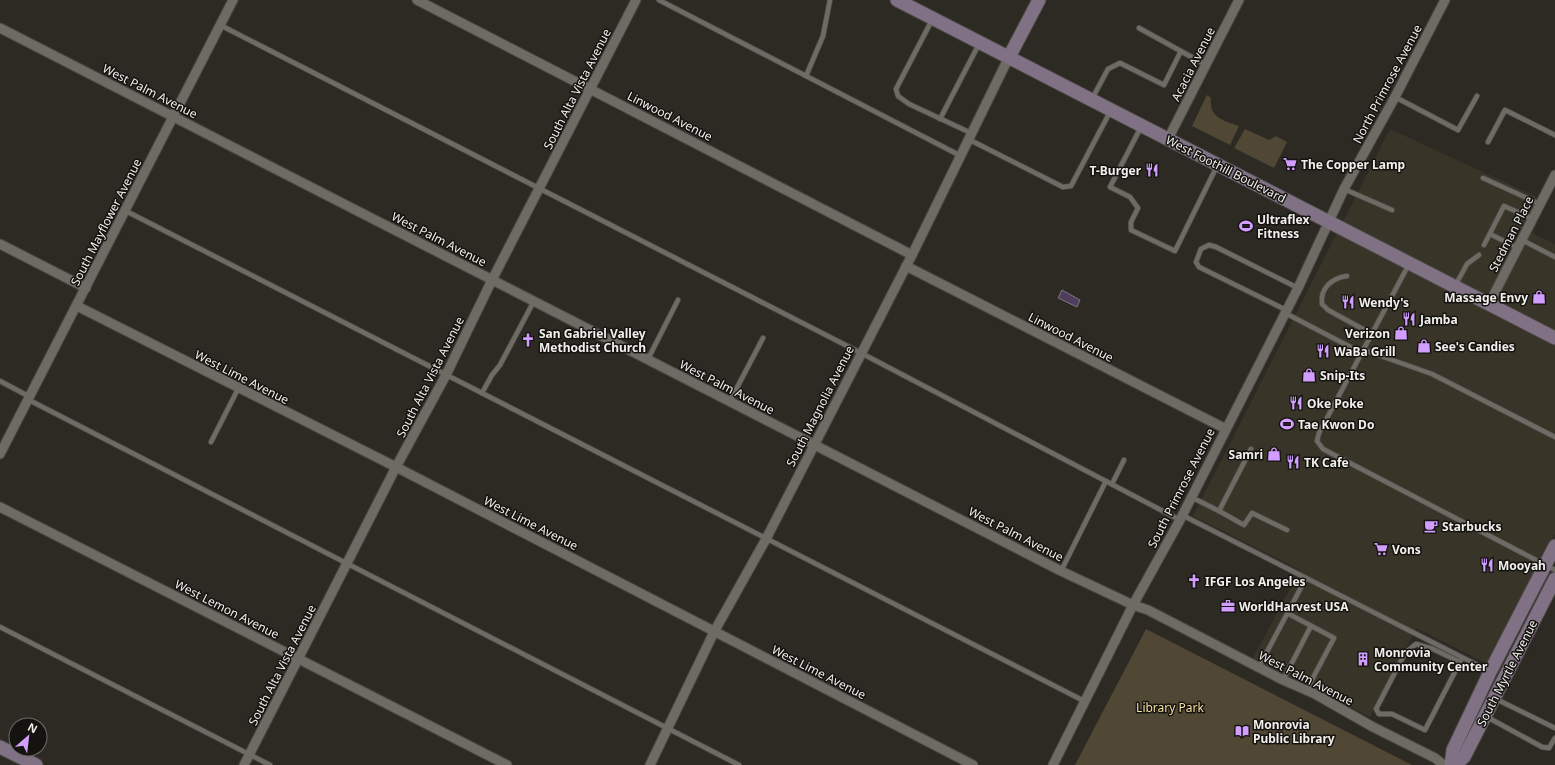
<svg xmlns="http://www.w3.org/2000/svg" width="1555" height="765" viewBox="0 0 1555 765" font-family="'Noto Sans',sans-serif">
<rect width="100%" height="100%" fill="#2d2a24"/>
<path fill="#383428" d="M 1390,129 L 1537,197 L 1522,228 L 1555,244 L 1555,534 L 1486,663 L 1416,628 L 1370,717 L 1253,658 L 1300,570 L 1193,516 Z"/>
<g fill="#504834">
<path d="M 1207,95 L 1211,98 C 1209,118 1223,120 1239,126 L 1230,145 L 1192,126 Z"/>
<path d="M 1245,129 L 1269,140 L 1276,136 L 1287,142 L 1274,168 L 1234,148 Z"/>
<path d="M 1146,629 L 1412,765 L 1075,765 Z"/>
</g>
<path fill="#4e3e5c" stroke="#7f7387" d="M 1062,290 L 1080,300 L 1077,307 L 1058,298 Z"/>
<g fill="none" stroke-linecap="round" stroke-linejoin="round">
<g stroke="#4a4843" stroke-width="6">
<g id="lane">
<path d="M 659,0 L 959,155"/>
<path d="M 932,20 L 896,89 L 898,96 L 909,104 L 971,133"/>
<path d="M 220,25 L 861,353 L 1180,520"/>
<path d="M 1139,28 L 1206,65"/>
<path d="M 806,76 L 823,36 L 830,0"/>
<path d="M 1395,97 L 1458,130 L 1477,96"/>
<path d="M 1092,99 L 1108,69 L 1120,63 L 1164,85 L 1181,51"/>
<path d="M 940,119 L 979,44"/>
<path d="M 1141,127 L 1110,187 L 1130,197 L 1138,208 L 1131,222 L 1131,230 L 1175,251 L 1217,166"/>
<path d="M 968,139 L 1063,187 L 1071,186 L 1111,110"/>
<path d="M 1488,142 L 1505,110 L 1555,135"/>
<path d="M 1483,178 L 1540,204"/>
<path d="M 1344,189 L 1392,210"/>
<path d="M 126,211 L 1086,702"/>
<path d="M 1490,234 L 1518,248"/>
<path d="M 1522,240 L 1555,257"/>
<path d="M 1484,245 L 1504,206 L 1533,219"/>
<path d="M 1409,264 L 1319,433 L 1317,441 L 1323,449 L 1555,570"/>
<path d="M 1347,276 C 1332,278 1320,288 1322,304 L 1328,310 L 1372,334"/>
<path d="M 1455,286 L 1467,264 L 1479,255"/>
<path d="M 1286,310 L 1199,267 L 1196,262 L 1201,249 L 1209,245 L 1216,247 L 1298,288"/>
<path d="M 1285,313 L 1362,353"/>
<path d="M 1364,350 L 1432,374 L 1555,437"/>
<path d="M 648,359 L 678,300"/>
<path d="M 0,381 L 30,397"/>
<path d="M 482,393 L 492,375 L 500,365 L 534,301"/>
<path d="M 29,400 L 739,765"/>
<path d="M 730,401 L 763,338"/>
<path d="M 211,442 L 238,389"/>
<path d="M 1112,484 L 1124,460"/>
<path d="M 1191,497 L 1219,511 L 1251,449"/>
<path d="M 1219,511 L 1244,525 L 1252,513 L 1287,530"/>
<path d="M 1182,515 L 1489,671"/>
<path d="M 1061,571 L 1106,481"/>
<path d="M 1287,613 L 1334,638 L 1306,691"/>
<path d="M 0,627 L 270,765"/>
<path d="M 1460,662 L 1433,649 L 1416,644 L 1405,653 L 1376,709 L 1379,714 L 1392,714 L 1425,730 L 1460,662 L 1462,658"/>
<path d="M 1259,667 L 1306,578"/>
<path d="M 1283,680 L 1311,626"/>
<path d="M 1496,699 L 1555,728"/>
<path d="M 1487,717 L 1542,747 L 1549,748 L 1555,738"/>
</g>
</g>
<g stroke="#4a4843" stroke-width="11">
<g id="street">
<path d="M 417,0 L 912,255"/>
<path d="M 0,28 L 1061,571 L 1133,605 L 1148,610 L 1283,680 L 1315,694 L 1373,727 L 1435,758 L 1444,765"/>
<path d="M 1168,139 L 1239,0"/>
<path d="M 0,244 L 86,288"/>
<path d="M 906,266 L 1226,429"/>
<path d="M 1489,304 L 1555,175"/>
<path d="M 77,306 L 396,467 L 973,765"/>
<path d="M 0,454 L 233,0"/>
<path d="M 0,507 L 507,765"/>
<path d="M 244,765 L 396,467 L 446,375 L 492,280 L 636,0"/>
<path d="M 650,765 L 714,632 L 766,539 L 912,255 L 1009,57"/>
<path d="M 1053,765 L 1133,605 L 1180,520 L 1298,288 L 1344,189 L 1395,97 L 1445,0"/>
</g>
</g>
<g stroke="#4a4843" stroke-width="15">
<g id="secondary">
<path d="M 897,0 L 1555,338"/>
<path d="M 1009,57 L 1039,0"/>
<path d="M 0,747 L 36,765"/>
<path d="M 1451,765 L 1453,750 L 1490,672 L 1555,546"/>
<path d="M 1455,765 L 1464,757 L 1555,579"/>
</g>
</g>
<use href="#lane" stroke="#6e6b65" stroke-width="4.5"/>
<use href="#street" stroke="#6e6b65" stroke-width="9"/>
<use href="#secondary" stroke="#807185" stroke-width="13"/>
</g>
<defs>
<g id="supermarket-bare" transform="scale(1.08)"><path d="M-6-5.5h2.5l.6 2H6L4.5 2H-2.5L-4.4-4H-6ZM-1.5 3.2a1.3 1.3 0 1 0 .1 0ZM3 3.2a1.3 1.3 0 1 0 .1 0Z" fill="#d19dfe" stroke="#141310" stroke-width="2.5" paint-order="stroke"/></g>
<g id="restaurant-bare" transform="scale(1.08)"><path d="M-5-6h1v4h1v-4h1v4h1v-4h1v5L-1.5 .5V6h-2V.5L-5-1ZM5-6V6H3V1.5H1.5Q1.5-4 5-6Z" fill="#d19dfe" stroke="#141310" stroke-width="2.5" paint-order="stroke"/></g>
<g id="stadium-bare" transform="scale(1.08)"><path d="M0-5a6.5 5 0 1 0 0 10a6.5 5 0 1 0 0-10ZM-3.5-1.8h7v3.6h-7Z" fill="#d19dfe" stroke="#141310" stroke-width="2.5" paint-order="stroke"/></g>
<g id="shop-bare" transform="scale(1.08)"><path d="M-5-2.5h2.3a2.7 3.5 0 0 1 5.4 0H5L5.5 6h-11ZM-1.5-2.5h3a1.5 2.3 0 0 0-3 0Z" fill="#d19dfe" stroke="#141310" stroke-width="2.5" paint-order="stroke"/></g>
<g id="church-bare" transform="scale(1.08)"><path d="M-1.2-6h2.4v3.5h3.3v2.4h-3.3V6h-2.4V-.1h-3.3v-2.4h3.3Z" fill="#d19dfe" stroke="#141310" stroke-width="2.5" paint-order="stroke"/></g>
<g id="cafe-bare" transform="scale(1.08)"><path d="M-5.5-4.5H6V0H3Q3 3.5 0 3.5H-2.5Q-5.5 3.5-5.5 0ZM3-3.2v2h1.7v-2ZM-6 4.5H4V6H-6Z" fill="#d19dfe" stroke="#141310" stroke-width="2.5" paint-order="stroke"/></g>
<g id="office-bare" transform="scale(1.08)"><path d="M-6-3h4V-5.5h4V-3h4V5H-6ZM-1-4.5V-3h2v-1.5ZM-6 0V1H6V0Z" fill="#d19dfe" stroke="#141310" stroke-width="2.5" paint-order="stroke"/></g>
<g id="building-bare" transform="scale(1.08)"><path d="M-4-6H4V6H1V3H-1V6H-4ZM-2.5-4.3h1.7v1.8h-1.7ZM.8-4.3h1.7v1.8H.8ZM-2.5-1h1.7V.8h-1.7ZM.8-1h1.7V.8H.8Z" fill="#d19dfe" stroke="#141310" stroke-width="2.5" paint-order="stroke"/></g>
<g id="library-bare" transform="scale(1.08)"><path d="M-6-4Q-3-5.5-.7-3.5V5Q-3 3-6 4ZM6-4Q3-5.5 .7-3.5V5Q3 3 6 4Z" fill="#d19dfe" stroke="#141310" stroke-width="2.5" paint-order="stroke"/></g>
</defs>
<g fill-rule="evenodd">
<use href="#supermarket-bare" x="1290" y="164"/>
<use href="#restaurant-bare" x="1152" y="170"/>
<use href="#stadium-bare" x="1246" y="226"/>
<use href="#shop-bare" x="1539" y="297"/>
<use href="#restaurant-bare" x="1348" y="302"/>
<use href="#restaurant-bare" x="1409" y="319"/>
<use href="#shop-bare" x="1401" y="333"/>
<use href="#church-bare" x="528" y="340"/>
<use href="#shop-bare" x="1424" y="346"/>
<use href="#restaurant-bare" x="1323" y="351"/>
<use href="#shop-bare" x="1309" y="375"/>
<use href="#restaurant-bare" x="1296" y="403"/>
<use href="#stadium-bare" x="1287" y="424"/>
<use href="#shop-bare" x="1274" y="454"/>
<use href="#restaurant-bare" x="1293" y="462"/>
<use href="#cafe-bare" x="1431" y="526"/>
<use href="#supermarket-bare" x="1381" y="549"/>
<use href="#restaurant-bare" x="1487" y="565"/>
<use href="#church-bare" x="1194" y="581"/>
<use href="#office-bare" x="1228" y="606"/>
<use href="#building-bare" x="1363" y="659"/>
<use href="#library-bare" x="1242" y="731"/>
</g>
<g text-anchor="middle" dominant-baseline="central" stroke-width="3" stroke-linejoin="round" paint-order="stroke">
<g font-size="12" fill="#f1efeb" stroke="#141310">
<text transform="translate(1193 64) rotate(-63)">Acacia Avenue</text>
<text transform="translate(1387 84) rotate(-62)">North Primrose Avenue</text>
<text transform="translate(577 89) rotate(-63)">South Alta Vista Avenue</text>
<text transform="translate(150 91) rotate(27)">West Palm Avenue</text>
<text transform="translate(670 116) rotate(27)">Linwood Avenue</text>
<text transform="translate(1226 169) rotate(27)">West Foothill Boulevard</text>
<text transform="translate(106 222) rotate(-63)">South Mayflower Avenue</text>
<text transform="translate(1511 234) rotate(-63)">Stedman Place</text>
<text transform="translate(439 239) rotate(27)">West Palm Avenue</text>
<text transform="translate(1071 337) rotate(27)">Linwood Avenue</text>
<text transform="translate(242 377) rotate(27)">West Lime Avenue</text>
<text transform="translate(430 377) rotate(-63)">South Alta Vista Avenue</text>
<text transform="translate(727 387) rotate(27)">West Palm Avenue</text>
<text transform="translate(820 406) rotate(-63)">South Magnolia Avenue</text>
<text transform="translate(1181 488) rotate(-63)">South Primrose Avenue</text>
<text transform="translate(531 523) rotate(27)">West Lime Avenue</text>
<text transform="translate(1016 534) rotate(27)">West Palm Avenue</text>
<text transform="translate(227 609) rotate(27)">West Lemon Avenue</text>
<text transform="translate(282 665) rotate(-63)">South Alta Vista Avenue</text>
<text transform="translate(819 672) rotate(27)">West Lime Avenue</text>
<text transform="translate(1507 673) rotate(-63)">South Myrtle Avenue</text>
<text transform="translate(1306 678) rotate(27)">West Palm Avenue</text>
</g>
<g font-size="12" font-weight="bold" fill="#f1efeb" stroke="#141310" text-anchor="start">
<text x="1301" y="164">The Copper Lamp</text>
<text x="1141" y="170" text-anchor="end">T-Burger</text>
<text x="1257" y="219">Ultraflex<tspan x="1257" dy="14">Fitness</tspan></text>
<text x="1528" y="297" text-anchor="end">Massage Envy</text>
<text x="1359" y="302">Wendy's</text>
<text x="1420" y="319">Jamba</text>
<text x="539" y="333">San Gabriel Valley<tspan x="539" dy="14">Methodist Church</tspan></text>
<text x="1390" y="333" text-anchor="end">Verizon</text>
<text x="1435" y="346">See's Candies</text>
<text x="1334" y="351">WaBa Grill</text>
<text x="1320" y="375">Snip-Its</text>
<text x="1307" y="403">Oke Poke</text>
<text x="1298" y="424">Tae Kwon Do</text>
<text x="1263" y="454" text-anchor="end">Samri</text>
<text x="1304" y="462">TK Cafe</text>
<text x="1442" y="526">Starbucks</text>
<text x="1392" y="549">Vons</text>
<text x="1498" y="565">Mooyah</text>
<text x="1205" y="581">IFGF Los Angeles</text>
<text x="1239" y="606">WorldHarvest USA</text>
<text x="1374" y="652">Monrovia<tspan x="1374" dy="14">Community Center</tspan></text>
<text x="1253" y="724">Monrovia<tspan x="1253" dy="14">Public Library</tspan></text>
</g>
<g font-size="12" fill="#f7dfa1" stroke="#141310">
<text x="1170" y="707">Library Park</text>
</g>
</g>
<g transform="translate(28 737) rotate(28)"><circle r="19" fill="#141310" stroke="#6c6b68"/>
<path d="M0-3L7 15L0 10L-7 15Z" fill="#d19dfe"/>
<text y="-6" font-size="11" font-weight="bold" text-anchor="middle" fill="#f1efeb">N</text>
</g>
</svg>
